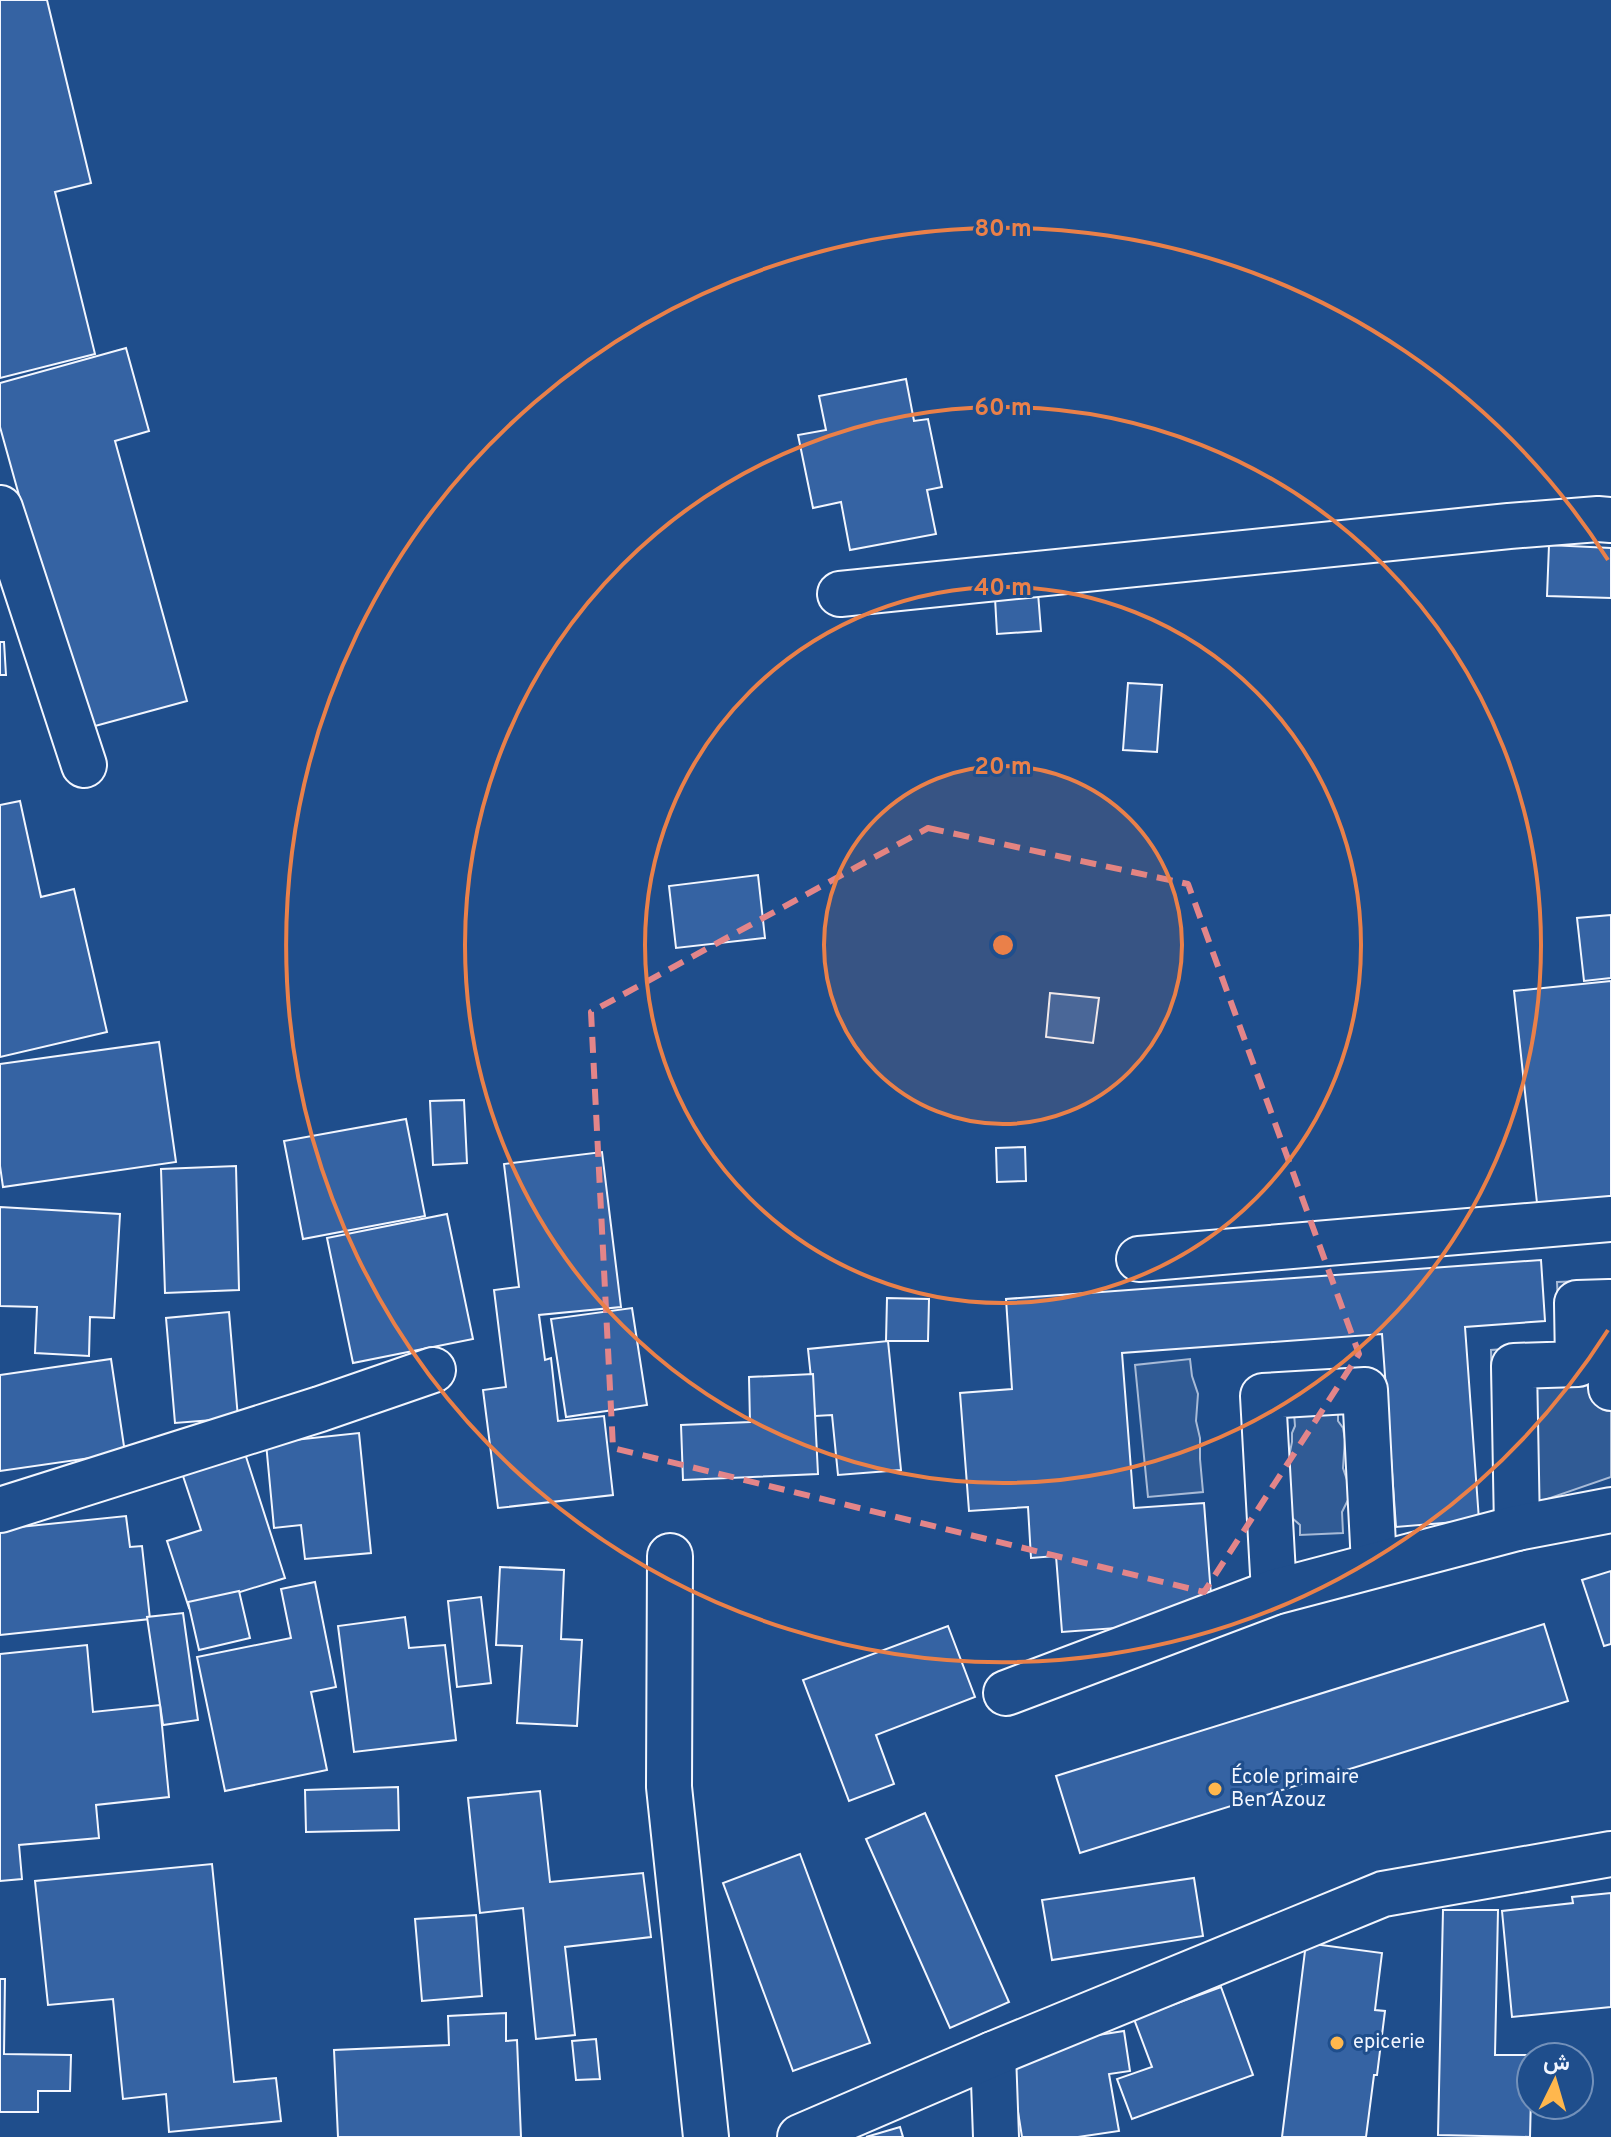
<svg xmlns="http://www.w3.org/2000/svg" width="1611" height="2137" viewBox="0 0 1611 2137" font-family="Overpass,Vazirmatn,sans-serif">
<rect width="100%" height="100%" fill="#1f4e8c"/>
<g fill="#305b95" stroke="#a8bbd7" stroke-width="2">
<path d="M 1611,1280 L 1611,1477 L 1495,1517 L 1491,1350 L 1560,1345 L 1557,1282 Z"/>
<path d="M 1190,1359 L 1192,1376 L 1198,1394 L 1196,1421 L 1200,1438 L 1200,1459 L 1203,1492 L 1148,1497 L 1135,1365 Z"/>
<path d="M 1338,1411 L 1338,1421 L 1343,1428 L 1345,1439 L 1343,1468 L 1348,1483 L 1348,1500 L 1342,1512 L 1343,1533 L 1300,1535 L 1300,1525 L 1291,1517 L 1287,1466 L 1292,1442 L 1292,1433 L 1295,1426 L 1294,1413 Z"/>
</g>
<g fill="#3563a3" stroke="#f2f6ff" stroke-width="2">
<path d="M 0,0 L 47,0 L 91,183 L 55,192 L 95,354 L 0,378 Z"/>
<path d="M 126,348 L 149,431 L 115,441 L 187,701 L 84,729 L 0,427 L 0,383 Z"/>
<path d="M 906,379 L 914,421 L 928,419 L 942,487 L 927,490 L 936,534 L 850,550 L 841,502 L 813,508 L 798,435 L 826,430 L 819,396 Z"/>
<path d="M 1549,545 L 1611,548 L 1611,598 L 1547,596 Z"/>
<path d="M 1038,593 L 1041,631 L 997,634 L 995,598 Z"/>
<path d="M 0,642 L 4,642 L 6,675 L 0,675 Z"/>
<path d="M 1128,683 L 1162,685 L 1157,752 L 1123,750 Z"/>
<path d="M 20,801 L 41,897 L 74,889 L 107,1032 L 0,1057 L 0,805 Z"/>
<path d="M 758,875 L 765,938 L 676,948 L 669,886 Z"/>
<path d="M 1611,915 L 1611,978 L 1584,981 L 1577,918 Z"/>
<path d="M 1611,981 L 1611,1204 L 1538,1212 L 1514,991 Z"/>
<path d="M 1050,993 L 1099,998 L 1093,1043 L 1046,1037 Z"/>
<path d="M 159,1042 L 176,1162 L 3,1187 L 0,1166 L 0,1064 Z"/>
<path d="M 464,1100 L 467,1163 L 433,1165 L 430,1101 Z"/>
<path d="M 406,1119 L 425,1216 L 303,1239 L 284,1141 Z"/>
<path d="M 1025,1147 L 1026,1181 L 997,1182 L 996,1148 Z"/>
<path d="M 602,1152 L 621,1307 L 539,1315 L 545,1360 L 551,1358 L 558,1421 L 604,1416 L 613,1495 L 498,1508 L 483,1390 L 506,1387 L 494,1290 L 519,1287 L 504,1164 Z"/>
<path d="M 236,1166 L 239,1290 L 165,1293 L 161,1169 Z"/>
<path d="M 0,1207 L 120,1214 L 114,1318 L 90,1317 L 89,1356 L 35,1353 L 37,1307 L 0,1306 Z"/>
<path d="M 447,1214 L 473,1339 L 353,1363 L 327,1238 Z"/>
<path d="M 1541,1260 L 1545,1321 L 1465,1327 L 1479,1520 L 1396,1527 L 1382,1334 L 1122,1353 L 1134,1508 L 1204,1503 L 1213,1621 L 1062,1632 L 1056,1556 L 1031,1558 L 1028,1507 L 969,1511 L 960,1393 L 1012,1389 L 1006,1299 Z"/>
<path d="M 887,1298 L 929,1299 L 928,1341 L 886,1341 Z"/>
<path d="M 632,1308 L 647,1405 L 566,1417 L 551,1319 Z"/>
<path d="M 229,1312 L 238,1418 L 175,1423 L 166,1318 Z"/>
<path d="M 888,1341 L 901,1470 L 838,1475 L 832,1415 L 815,1416 L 808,1349 Z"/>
<path d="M 111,1359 L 125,1453 L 0,1471 L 0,1375 Z"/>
<path d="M 813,1374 L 818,1474 L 683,1480 L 681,1425 L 750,1422 L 749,1377 Z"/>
<path d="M 359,1433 L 371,1553 L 305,1559 L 301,1525 L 274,1528 L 266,1443 Z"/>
<path d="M 241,1441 L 285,1578 L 189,1608 L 167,1541 L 201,1530 L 178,1461 Z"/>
<path d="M 126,1516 L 130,1547 L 142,1546 L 150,1619 L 0,1635 L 0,1529 Z"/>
<path d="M 500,1567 L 564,1570 L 561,1639 L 582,1640 L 577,1726 L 517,1723 L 522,1646 L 496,1645 Z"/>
<path d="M 1611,1571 L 1611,1644 L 1604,1646 L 1582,1580 Z"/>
<path d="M 315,1582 L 336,1687 L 311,1692 L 327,1770 L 225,1791 L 197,1657 L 291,1638 L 281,1589 Z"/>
<path d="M 239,1591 L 250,1638 L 199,1650 L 188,1602 Z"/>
<path d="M 481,1597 L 491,1683 L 457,1687 L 448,1601 Z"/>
<path d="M 183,1613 L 198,1720 L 163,1725 L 147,1617 Z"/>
<path d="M 405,1617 L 409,1648 L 445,1645 L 456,1740 L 354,1752 L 338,1626 Z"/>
<path d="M 1544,1624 L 1568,1701 L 1080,1853 L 1056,1776 Z"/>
<path d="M 948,1626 L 975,1697 L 876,1735 L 894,1784 L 849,1801 L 803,1680 Z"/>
<path d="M 87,1645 L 93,1712 L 160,1705 L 169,1797 L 96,1805 L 99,1838 L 19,1845 L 22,1879 L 0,1881 L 0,1654 Z"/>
<path d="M 398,1787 L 399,1830 L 306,1832 L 305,1790 Z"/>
<path d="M 540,1791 L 550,1882 L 643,1873 L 651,1937 L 565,1947 L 575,2035 L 536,2039 L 523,1908 L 480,1913 L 468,1798 Z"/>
<path d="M 925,1813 L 1009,2002 L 950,2028 L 866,1839 Z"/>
<path d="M 800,1854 L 870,2043 L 793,2071 L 723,1883 Z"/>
<path d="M 212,1864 L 234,2082 L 276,2078 L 281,2121 L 169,2132 L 166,2094 L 123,2099 L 113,1999 L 48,2005 L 35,1881 Z"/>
<path d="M 1194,1878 L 1203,1936 L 1052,1960 L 1042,1900 Z"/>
<path d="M 1611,1893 L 1611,2007 L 1512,2017 L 1502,1911 L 1573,1903 L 1572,1897 Z"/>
<path d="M 1443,1910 L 1498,1910 L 1495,2055 L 1532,2055 L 1530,2137 L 1438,2135 Z"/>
<path d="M 476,1915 L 482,1996 L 422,2001 L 415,1919 Z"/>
<path d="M 1306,1943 L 1382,1953 L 1375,2010 L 1385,2011 L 1377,2075 L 1374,2075 L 1366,2137 L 1282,2137 Z"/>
<path d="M 0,1979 L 5,1979 L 4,2054 L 71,2055 L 70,2091 L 38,2091 L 38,2112 L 0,2112 Z"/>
<path d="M 1221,1987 L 1253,2075 L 1132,2119 L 1117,2079 L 1152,2067 L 1134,2019 Z"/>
<path d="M 506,2013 L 506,2041 L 517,2040 L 521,2137 L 338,2137 L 334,2050 L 449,2045 L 448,2016 Z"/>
<path d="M 1124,2031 L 1130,2071 L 1109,2074 L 1119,2131 L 1078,2137 L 1022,2137 L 1008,2049 Z"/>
<path d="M 596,2039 L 600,2079 L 576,2080 L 572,2041 Z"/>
<path d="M 900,2127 L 903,2137 L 866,2137 Z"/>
</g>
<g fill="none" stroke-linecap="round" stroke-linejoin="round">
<g stroke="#f2f6ff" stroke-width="48">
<g id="street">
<path d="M 0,508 L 84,765"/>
<path d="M 840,594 L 1509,526 L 1598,519 L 1611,520"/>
<path d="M 1139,1259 L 1611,1219"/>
<path d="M 0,1510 L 320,1409 L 433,1370"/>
<path d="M 1517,1528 L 1514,1366 L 1578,1364 L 1577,1303 L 1609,1302 L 1611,1388"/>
<path d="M 670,1556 L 669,1787 L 706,2137"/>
<path d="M 1274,1592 L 1263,1396 L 1365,1390 L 1374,1564"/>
<path d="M 1006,1693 L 1274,1592 L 1517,1528 L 1611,1510"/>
<path d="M 993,2054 L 996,2137"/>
<path d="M 800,2137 L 993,2054 L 1383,1894 L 1611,1854"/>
</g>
</g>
<use href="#street" stroke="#1f4e8c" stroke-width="44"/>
</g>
<path fill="none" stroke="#e38589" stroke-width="6" stroke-dasharray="16 10" stroke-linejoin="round" d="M 928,828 L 1188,884 L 1359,1354 L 1204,1592 L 613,1448 L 591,1012 Z"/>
<circle cx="1003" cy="945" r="179" fill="#ea8049" fill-opacity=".12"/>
<g fill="none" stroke="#ea8049" stroke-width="4">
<circle cx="1003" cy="945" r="179"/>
<circle cx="1003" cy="945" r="358"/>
<circle cx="1003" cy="945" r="538"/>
<path d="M1608 1330A717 717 0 1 1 1608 560"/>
</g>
<g fill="#ffb74d" stroke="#1f4e8c" stroke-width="3">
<circle cx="1215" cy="1789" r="8"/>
<circle cx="1337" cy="2043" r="8"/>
</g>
<g text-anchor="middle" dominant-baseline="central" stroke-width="6" stroke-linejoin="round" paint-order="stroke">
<g font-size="20" fill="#f2f6ff" stroke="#1f4e8c" text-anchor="start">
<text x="1231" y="1778">École primaire<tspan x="1231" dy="23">Ben Azouz</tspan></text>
<text x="1353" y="2043">epicerie</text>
</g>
</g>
<circle cx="1003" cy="945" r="12" fill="#ea8049" stroke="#1f4e8c" stroke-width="4"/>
<g font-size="24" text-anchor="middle" font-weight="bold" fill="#ea8049" stroke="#1f4e8c" stroke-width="6" stroke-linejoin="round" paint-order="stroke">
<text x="1003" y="236">80 m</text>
<text x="1003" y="415">60 m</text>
<text x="1003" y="595">40 m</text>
<text x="1003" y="774">20 m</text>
</g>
<g transform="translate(1555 2081) rotate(5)"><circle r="38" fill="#1f4e8c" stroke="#7391ba" stroke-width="2"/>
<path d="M0-6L14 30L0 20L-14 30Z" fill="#ffb74d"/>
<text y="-12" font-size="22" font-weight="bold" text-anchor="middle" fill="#f2f6ff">ش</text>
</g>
</svg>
